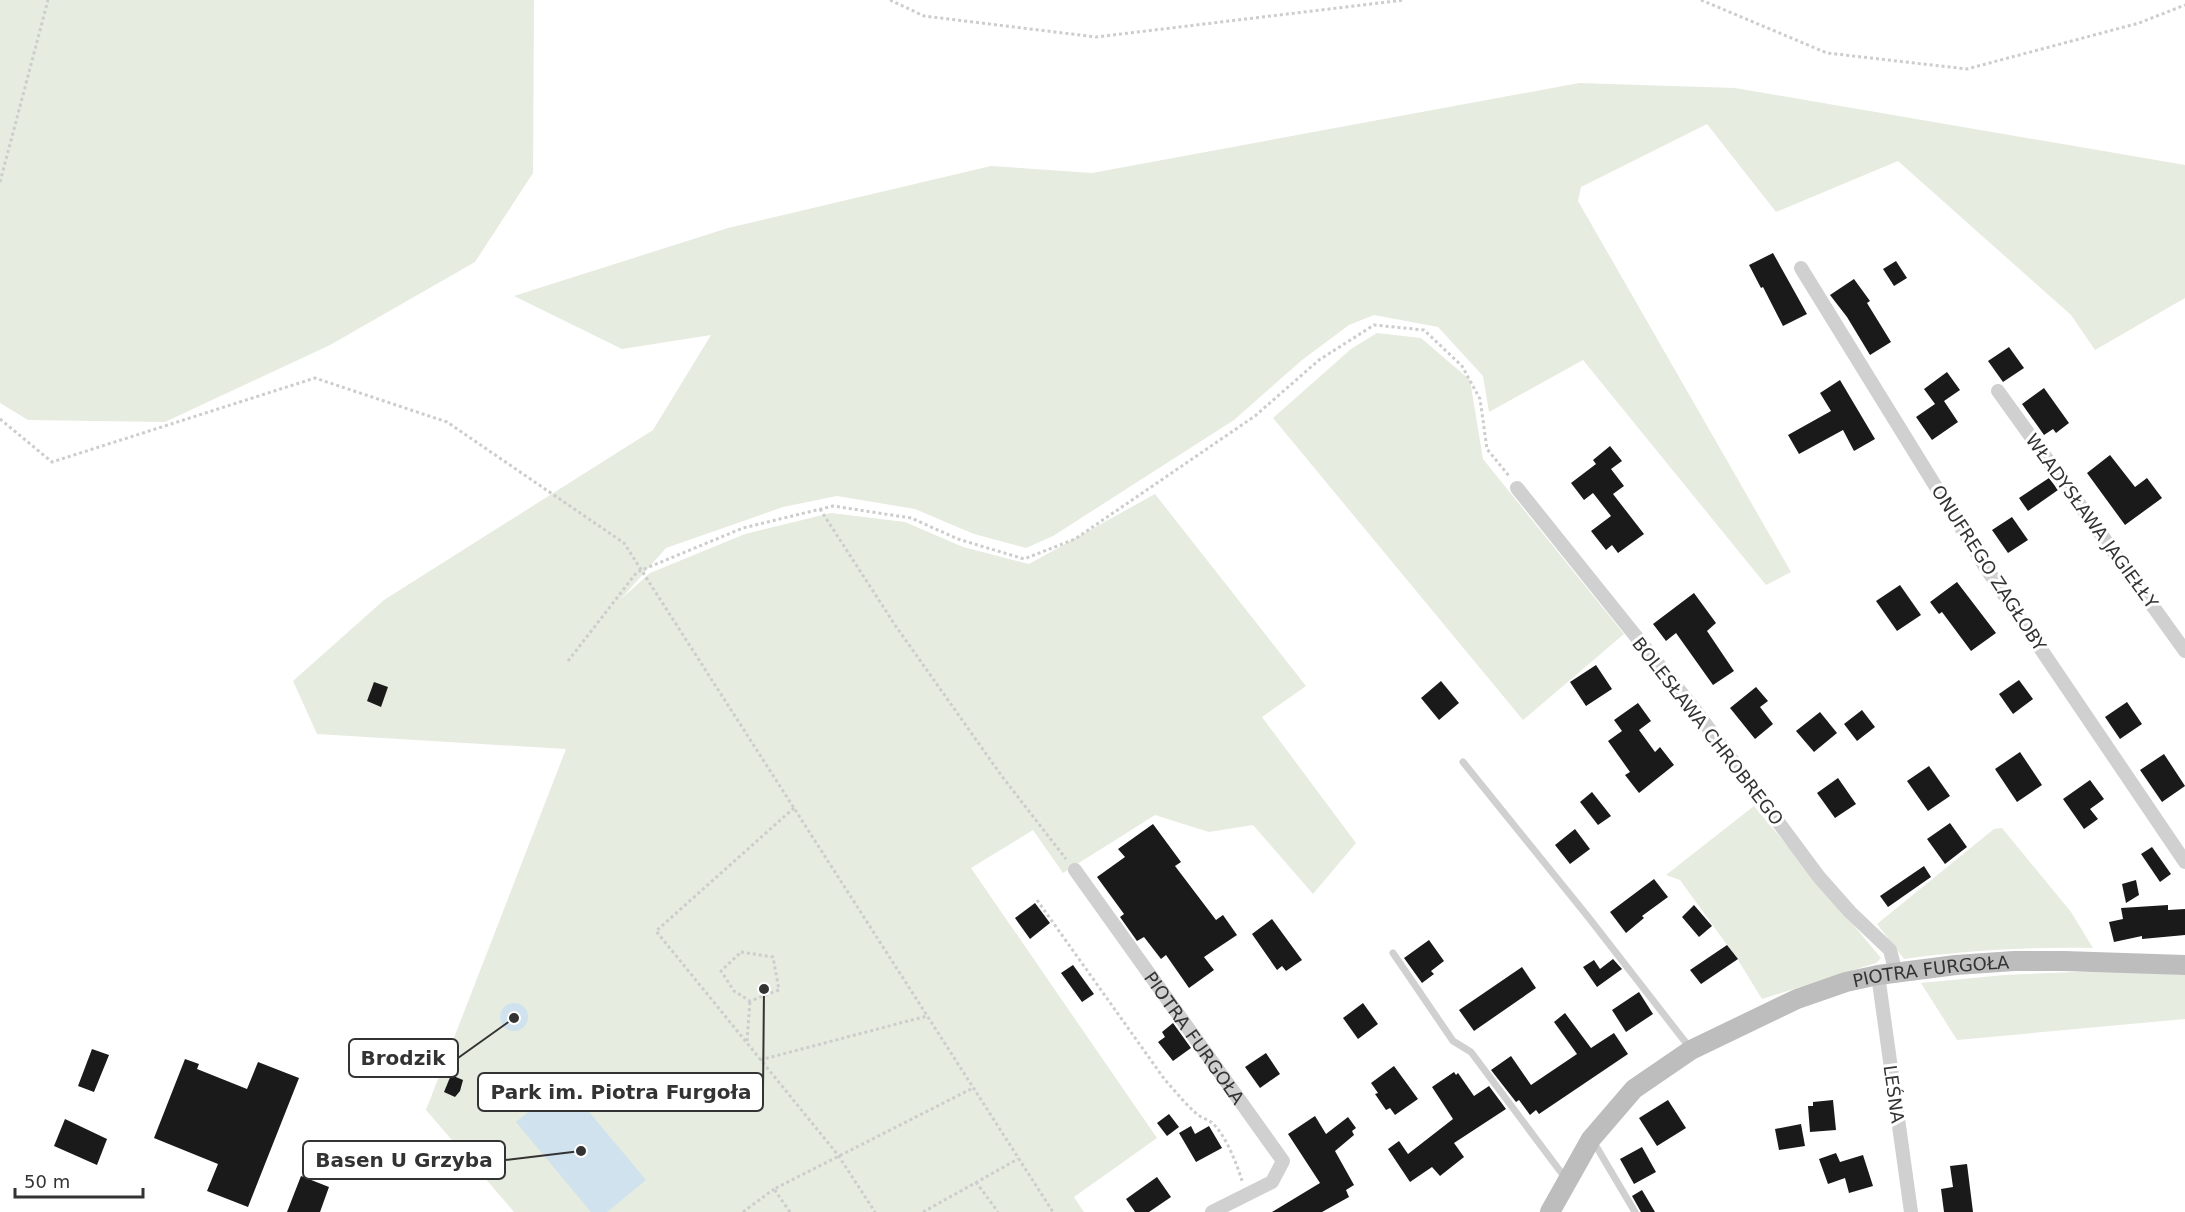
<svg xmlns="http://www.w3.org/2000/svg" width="2185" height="1212" viewBox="0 0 2185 1212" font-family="'DejaVu Sans',sans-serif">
<rect width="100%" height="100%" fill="#fff"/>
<g fill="#e6ecdf">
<path d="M 0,0 L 534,0 L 533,173 L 475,262 L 330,345 L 165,422 L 28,420 L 0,403 Z"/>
<path d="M 1579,83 L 1735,88 L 2185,165 L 2185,298 L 2095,350 L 2071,315 L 1898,161 L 1776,212 L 1707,124 L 1581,187 L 1578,201 L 1791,572 L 1766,585 L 1583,360 L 1489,412 L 1483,376 L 1438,327 L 1374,315 L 1349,325 L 1302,360 L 1234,420 L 1053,536 L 1026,548 L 974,534 L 915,509 L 837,496 L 783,507 L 666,548 L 621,599 L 650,573 L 745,534 L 831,513 L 905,522 L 963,547 L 1029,564 L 1155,494 L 1306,686 L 1262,717 L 1356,843 L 1313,894 L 1253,825 L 1209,832 L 1155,815 L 1063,873 L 1033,830 L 971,868 L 1157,1138 L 1074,1197 L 1084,1212 L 514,1212 L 426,1110 L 566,749 L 317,734 L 293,681 L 384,600 L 653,430 L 711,335 L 622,349 L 514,296 L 728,228 L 991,166 L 1092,173 Z"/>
<path d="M 1377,333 L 1421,338 L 1470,380 L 1483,459 L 1624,634 L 1523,720 L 1273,418 L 1351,349 Z"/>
<path d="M 1754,806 L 1881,958 L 1876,963 L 1762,999 L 1738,960 L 1680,880 L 1666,875 Z"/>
<path d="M 2002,828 L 2071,912 L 2093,948 C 2028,947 1969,950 1904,959 L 1877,924 L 1994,829 Z"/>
<path d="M 2100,971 L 2185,975 L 2185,1019 L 1957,1040 L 1921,983 L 2004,975 Z"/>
</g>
<g fill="#cfe2ee">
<circle cx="514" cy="1017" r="14"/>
<path d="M 564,1082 L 646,1180 L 607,1212 L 591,1212 L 516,1122 Z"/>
</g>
<g fill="#1a1a1a">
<path d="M 1773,253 L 1807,314 L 1783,326 L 1763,287 L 1761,288 L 1749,265 Z"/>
<path d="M 1896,261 L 1907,278 L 1894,286 L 1883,269 Z"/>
<path d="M 1854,279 L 1870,301 L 1867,303 L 1891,342 L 1870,355 L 1847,317 L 1830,295 Z"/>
<path d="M 2009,347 L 2024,368 L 2003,382 L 1988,361 Z"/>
<path d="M 1947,372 L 1960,390 L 1944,401 L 1958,422 L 1932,440 L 1916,417 L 1935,404 L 1924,389 Z"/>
<path d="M 1840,380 L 1875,439 L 1854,451 L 1843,430 L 1799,454 L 1788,435 L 1831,411 L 1820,393 Z"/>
<path d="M 2044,388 L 2069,423 L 2056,433 L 2053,429 L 2044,435 L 2022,404 Z"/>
<path d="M 1610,446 L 1622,461 L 1611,469 L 1624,486 L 1613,494 L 1644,534 L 1618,553 L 1612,545 L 1606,550 L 1591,531 L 1611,516 L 1593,493 L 1584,500 L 1571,483 L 1596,464 L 1593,460 Z"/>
<path d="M 2110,455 L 2135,487 L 2147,478 L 2162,498 L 2125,525 L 2087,473 Z"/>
<path d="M 2049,478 L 2058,490 L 2028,511 L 2019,498 Z"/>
<path d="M 2012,517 L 2028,540 L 2008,553 L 1992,530 Z"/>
<path d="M 1957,582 L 1996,633 L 1971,651 L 1942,612 L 1939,614 L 1930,602 Z"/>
<path d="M 1900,585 L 1921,615 L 1897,631 L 1876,601 Z"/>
<path d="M 1694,593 L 1716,623 L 1707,631 L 1734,671 L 1713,685 L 1676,633 L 1666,641 L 1653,624 Z"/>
<path d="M 1596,665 L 1612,689 L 1586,706 L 1570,682 Z"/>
<path d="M 2019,680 L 2033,699 L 2013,714 L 1999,694 Z"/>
<path d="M 1441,681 L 1459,703 L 1439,720 L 1421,698 Z"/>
<path d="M 374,682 L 388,687 L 381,707 L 367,701 Z"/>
<path d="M 1756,687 L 1768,701 L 1760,707 L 1773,724 L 1755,739 L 1730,708 Z"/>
<path d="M 2127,702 L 2142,724 L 2120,739 L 2105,717 Z"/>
<path d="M 1638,703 L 1651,721 L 1639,730 L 1655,752 L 1660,747 L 1674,765 L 1639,793 L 1625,775 L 1630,772 L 1608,741 L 1622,731 L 1614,720 Z"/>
<path d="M 1862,710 L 1875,727 L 1857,741 L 1844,724 Z"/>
<path d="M 1820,712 L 1837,733 L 1814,752 L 1796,731 Z"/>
<path d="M 2020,752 L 2042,785 L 2017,802 L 1995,769 Z"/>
<path d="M 2164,754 L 2185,786 L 2162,802 L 2140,770 Z"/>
<path d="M 1929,766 L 1950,796 L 1928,811 L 1907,781 Z"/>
<path d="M 1838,778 L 1856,804 L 1835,818 L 1817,793 Z"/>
<path d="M 2090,780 L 2104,799 L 2090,809 L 2098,819 L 2084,829 L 2063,799 Z"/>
<path d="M 1592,792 L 1611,816 L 1598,825 L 1580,802 Z"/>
<path d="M 1950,823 L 1967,847 L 1945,864 L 1927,839 Z"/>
<path d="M 1153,824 L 1181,862 L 1175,866 L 1216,920 L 1223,915 L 1237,935 L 1204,957 L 1214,970 L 1189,988 L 1166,955 L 1161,959 L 1144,937 L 1137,941 L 1120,917 L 1124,914 L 1097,877 L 1125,857 L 1118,849 Z"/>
<path d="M 1575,829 L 1590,849 L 1570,864 L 1555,845 Z"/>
<path d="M 2152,847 L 2171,874 L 2160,882 L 2141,854 Z"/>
<path d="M 1924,866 L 1931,877 L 1888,907 L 1880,896 Z"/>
<path d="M 1654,879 L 1668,897 L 1642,916 L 1644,918 L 1626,933 L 1610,912 Z"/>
<path d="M 2136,880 L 2139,895 L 2126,903 L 2122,884 Z"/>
<path d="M 1035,903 L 1050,923 L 1030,939 L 1015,918 Z"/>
<path d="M 1694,905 L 1712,926 L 1699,937 L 1682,917 Z"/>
<path d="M 2168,905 L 2168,910 L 2185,909 L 2185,935 L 2142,939 L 2142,936 L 2114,942 L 2109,922 L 2123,919 L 2121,908 Z"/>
<path d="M 1272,919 L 1302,960 L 1286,971 L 1282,966 L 1277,970 L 1252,934 Z"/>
<path d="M 1429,940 L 1444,961 L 1431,971 L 1434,974 L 1422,983 L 1404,958 Z"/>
<path d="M 1727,945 L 1738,959 L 1701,984 L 1690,970 Z"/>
<path d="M 1613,959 L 1622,969 L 1597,987 L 1583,967 L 1594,960 L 1600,969 Z"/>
<path d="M 1073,965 L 1094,994 L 1082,1002 L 1061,973 Z"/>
<path d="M 1522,967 L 1536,988 L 1474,1031 L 1459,1010 Z"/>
<path d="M 1639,992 L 1653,1014 L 1626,1032 L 1612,1010 Z"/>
<path d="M 1363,1003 L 1378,1024 L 1358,1039 L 1343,1018 Z"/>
<path d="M 1565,1013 L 1591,1048 L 1614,1033 L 1628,1054 L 1539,1114 L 1536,1110 L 1530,1115 L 1519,1100 L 1516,1102 L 1491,1070 L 1511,1056 L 1531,1085 L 1577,1054 L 1554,1022 Z"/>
<path d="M 1173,1023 L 1191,1048 L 1173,1061 L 1158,1042 L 1165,1037 L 1162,1032 Z"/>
<path d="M 92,1049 L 109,1055 L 94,1092 L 78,1086 Z"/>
<path d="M 1266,1053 L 1280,1074 L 1260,1088 L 1245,1067 Z"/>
<path d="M 185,1059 L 199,1064 L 197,1069 L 247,1089 L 258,1062 L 299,1078 L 248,1207 L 207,1191 L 218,1164 L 154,1138 Z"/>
<path d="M 1394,1066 L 1418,1099 L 1395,1115 L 1390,1108 L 1386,1110 L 1375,1094 L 1378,1093 L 1371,1083 Z"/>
<path d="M 1454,1072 L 1456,1075 L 1458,1073 L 1474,1096 L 1489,1086 L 1506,1109 L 1454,1143 L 1464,1157 L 1440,1176 L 1432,1167 L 1410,1182 L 1388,1149 L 1399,1141 L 1408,1154 L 1453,1119 L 1432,1087 Z"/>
<path d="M 451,1075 L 463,1080 L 460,1091 L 455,1097 L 444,1092 Z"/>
<path d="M 1668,1100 L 1686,1128 L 1657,1146 L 1639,1118 Z"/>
<path d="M 1833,1100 L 1836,1130 L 1810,1132 L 1808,1106 L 1813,1106 L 1813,1102 Z"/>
<path d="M 1169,1114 L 1179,1127 L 1167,1136 L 1157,1123 Z"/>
<path d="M 1315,1116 L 1326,1134 L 1348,1117 L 1356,1128 L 1352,1131 L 1354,1135 L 1335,1151 L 1354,1185 L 1346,1190 L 1349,1197 L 1322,1212 L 1272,1212 L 1320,1183 L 1288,1134 Z"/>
<path d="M 65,1119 L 107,1139 L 97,1165 L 54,1146 Z"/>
<path d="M 1801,1124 L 1805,1146 L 1779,1150 L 1775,1129 Z"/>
<path d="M 1191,1126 L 1195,1134 L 1209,1126 L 1222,1148 L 1196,1162 L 1179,1133 Z"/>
<path d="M 1642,1147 L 1656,1172 L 1634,1184 L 1620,1159 Z"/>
<path d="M 1836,1153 L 1840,1162 L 1863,1155 L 1873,1186 L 1849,1193 L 1845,1178 L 1828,1184 L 1819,1159 Z"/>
<path d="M 1967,1164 L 1973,1212 L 1944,1212 L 1941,1189 L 1953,1187 L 1950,1166 Z"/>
<path d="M 301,1176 L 329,1187 L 320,1212 L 287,1212 Z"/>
<path d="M 1157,1177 L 1171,1197 L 1149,1212 L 1135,1212 L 1126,1199 Z"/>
<path d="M 1642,1190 L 1655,1212 L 1641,1212 L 1632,1196 Z"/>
</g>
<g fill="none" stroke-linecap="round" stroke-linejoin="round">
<g stroke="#cdcdcd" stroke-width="3" stroke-dasharray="3 3" stroke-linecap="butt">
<path d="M 890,0 L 924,16 L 1096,37 L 1404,0"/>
<path d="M 1701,0 L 1827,53 L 1967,69 L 2139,23 L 2185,5"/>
<path d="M 0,182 L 48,0"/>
<path d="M 0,419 L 52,462 L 315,378 L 447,422 L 624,543 L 1053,1212"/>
<path d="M 820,509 L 895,625 L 1001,775 L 1066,859"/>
<path d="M 568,661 L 637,572 L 743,528 L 833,506 L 911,518 L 958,539 L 1024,559 L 1075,539 L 1255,416 L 1319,360 L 1374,325 L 1424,330 L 1462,366 L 1480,399 L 1487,449 L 1509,476"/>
<path d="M 794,808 L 656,931 L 838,1155 L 875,1212"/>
<path d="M 1037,900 L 1165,1080 C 1176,1092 1186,1105 1198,1115 C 1202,1118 1207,1119 1211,1122 C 1225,1133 1237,1164 1242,1181"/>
<path d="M 741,952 L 773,957 L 779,990 L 750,1001 L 734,991 L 721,971 Z"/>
<path d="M 747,1041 L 750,1001"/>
<path d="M 760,1060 L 927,1016"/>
<path d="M 976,1182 L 998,1212"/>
<path d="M 743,1212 L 774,1189"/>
<path d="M 790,1212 L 774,1189 L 973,1088"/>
<path d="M 923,1212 L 1018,1159"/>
</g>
<g stroke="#d0d0d0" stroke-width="7">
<path d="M 1463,762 L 1589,918 L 1690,1048"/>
<path d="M 1393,953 L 1453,1041 L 1471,1052 L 1566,1179"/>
<path d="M 1593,1141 L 1635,1212"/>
</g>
<g stroke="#d0d0d0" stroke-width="14">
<path d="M 1801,268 L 1986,568 L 2185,862"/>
<path d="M 1998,391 L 2185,651"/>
<path d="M 1517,488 L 1695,710 L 1819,877 L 1850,912 L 1890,950 L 1896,973"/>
<path id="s1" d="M 1075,870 L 1283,1161 L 1272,1182 L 1212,1212"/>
<path d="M 1878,975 L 1911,1212"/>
</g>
<path stroke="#bdbdbd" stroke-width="20" id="s2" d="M 1550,1212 L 1591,1139 L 1634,1089 L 1691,1050 L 1797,999 L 1846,982 L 1878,975 L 1956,965 L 2014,961 L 2064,961 L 2185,965"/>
</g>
<g text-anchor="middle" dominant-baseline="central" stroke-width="6" stroke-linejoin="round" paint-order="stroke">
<g font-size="18" fill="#333" stroke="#fff">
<text transform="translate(2092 521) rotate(54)">WŁADYSŁAWA JAGIEŁŁY</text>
<text transform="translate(1989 568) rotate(57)">ONUFREGO ZAGŁOBY</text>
<text transform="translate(1708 731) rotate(52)">BOLESŁAWA CHROBREGO</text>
<text stroke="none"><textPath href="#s2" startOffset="474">PIOTRA FURGOŁA</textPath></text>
<text stroke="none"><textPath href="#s1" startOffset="206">PIOTRA FURGOŁA</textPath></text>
<text transform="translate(1894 1094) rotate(82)">LEŚNA</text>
</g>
</g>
<path fill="none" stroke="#333" stroke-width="2" d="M514 1018L458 1058M764 989L763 1092M581 1151L505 1160"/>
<g fill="#333" stroke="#fff" stroke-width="2">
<circle cx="514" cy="1018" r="6"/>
<circle cx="764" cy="989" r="6"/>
<circle cx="581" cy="1151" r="6"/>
</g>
<g fill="#fff" stroke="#333" stroke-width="2">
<rect x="349" y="1039" width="109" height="38" rx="6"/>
<rect x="478" y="1073" width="285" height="38" rx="6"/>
<rect x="303" y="1141" width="202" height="38" rx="6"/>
</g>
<g font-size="20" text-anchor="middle" font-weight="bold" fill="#333">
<text x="403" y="1065">Brodzik</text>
<text x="621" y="1099">Park im. Piotra Furgoła</text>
<text x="404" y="1167">Basen U Grzyba</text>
</g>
<path d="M15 1188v9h128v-9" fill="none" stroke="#333333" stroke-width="3"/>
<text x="24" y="1188" font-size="18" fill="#333333" stroke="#ffffff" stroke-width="4.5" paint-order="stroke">50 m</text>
</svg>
